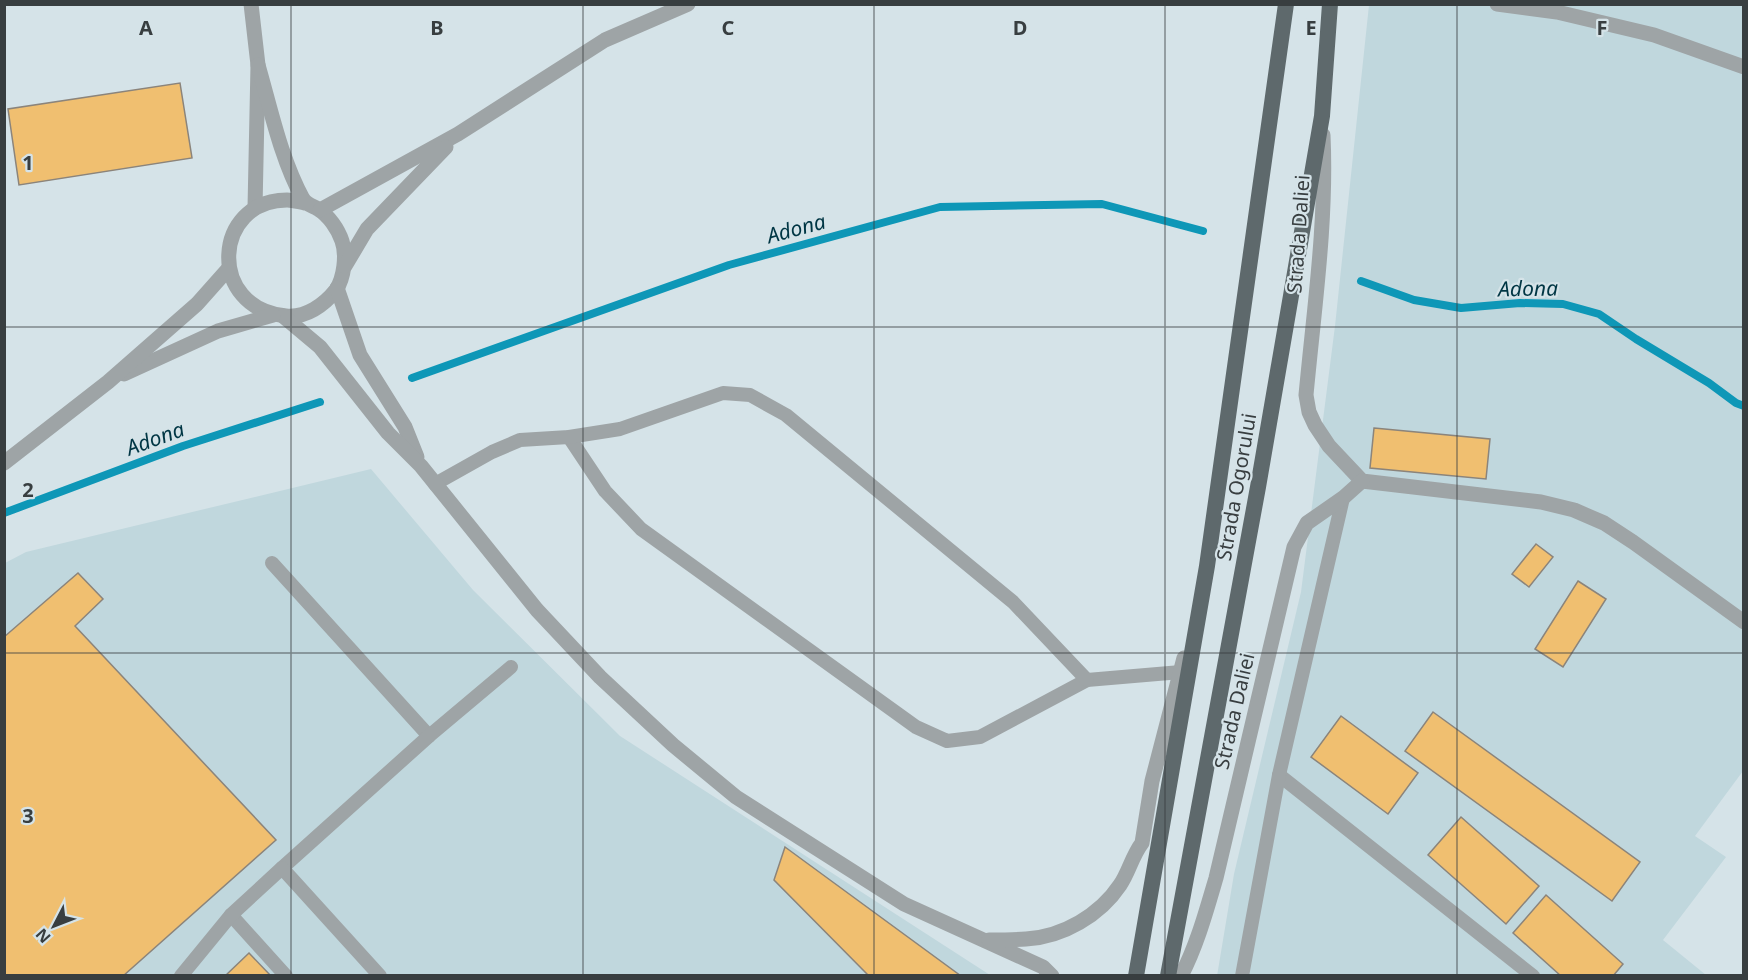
<svg xmlns="http://www.w3.org/2000/svg" width="1748" height="980" viewBox="0 0 1748 980" font-family="'Noto Sans',sans-serif">
<rect width="100%" height="100%" fill="#d5e3e8"/>
<g fill="#c0d7dd">
<path d="M 1369,5 L 1743,5 L 1743,771 L 1695,836 L 1726,857 L 1663,940 L 1706,975 L 1217,976 L 1234,874 L 1301,592 L 1335,326 Z"/>
<path d="M 371,469 L 473,590 L 620,736 L 990,975 L 5,976 L 5,563 L 26,552 Z"/>
</g>
<g fill="none" stroke-linecap="round" stroke-linejoin="round">
<g stroke="#0e97b7" stroke-width="8">
<path d="M 1361,281 L 1414,300 L 1461,308 L 1520,303 L 1563,304 L 1599,314 L 1636,339 L 1709,383 L 1736,403 L 1744,406"/>
<path d="M 412,378 L 729,265 L 940,207 L 1102,204 L 1203,231"/>
<path d="M 4,513 L 183,446 L 320,402"/>
</g>
</g>
<g fill="#f0bf70" stroke="#8b847b" stroke-width="1.5">
<path d="M 180,83 L 192,158 L 19,185 L 8,109 Z"/>
<path d="M 1374,428 L 1490,439 L 1486,479 L 1370,468 Z"/>
<path d="M 1536,544 L 1553,557 L 1529,587 L 1512,574 Z"/>
<path d="M 78,573 L 103,599 L 75,626 L 276,840 L 123,976 L 4,976 L 4,637 Z"/>
<path d="M 1578,581 L 1606,599 L 1563,667 L 1535,649 Z"/>
<path d="M 1433,712 L 1640,862 L 1612,901 L 1405,751 Z"/>
<path d="M 1341,716 L 1418,773 L 1388,814 L 1311,757 Z"/>
<path d="M 1461,817 L 1539,886 L 1506,924 L 1428,855 Z"/>
<path d="M 785,847 L 961,976 L 869,976 L 774,880 Z"/>
<path d="M 1546,895 L 1623,964 L 1613,976 L 1561,976 L 1513,933 Z"/>
<path d="M 249,953 L 271,976 L 225,976 Z"/>
</g>
<g fill="none" stroke-linecap="round" stroke-linejoin="round">
<g stroke="#9ea4a6" stroke-width="14">
<path d="M 569,437 L 605,491 L 641,529 L 916,727 L 947,741 L 980,737 L 1087,680 L 1181,672"/>
<path d="M 435,484 L 492,452 L 520,440 L 569,437 L 620,429 L 723,393 L 750,395 L 786,415 L 1013,602 L 1087,680"/>
<path d="M 272,563 L 429,736"/>
<path d="M 1279,775 L 1533,976"/>
<path d="M 282,868 L 429,736 L 511,667"/>
<path d="M 231,915 L 286,976"/>
<path d="M 181,976 L 231,915 L 282,868 L 380,976"/>
<path d="M 1242,976 L 1279,775 L 1343,498"/>
</g>
<g stroke="#9ea4a6" stroke-width="15">
<path d="M 251,4 L 258,65 L 255,208"/>
<path d="M 1497,4 L 1557,12 L 1654,35 L 1744,67"/>
<path d="M 258,65 C 271,110 281,159 303,199 C 307,205 313,206 318,209 C 329,216 338,229 342,241 C 347,255 344,278 336,290 C 324,305 306,318 286,316 C 206,308 213,200 287,200 C 293,200 299,202 305,203"/>
<path d="M 1323,135 C 1327,221 1314,309 1306,395 L 1309,412 L 1315,425 L 1329,446 L 1362,481 L 1541,502 L 1574,510 L 1604,523 L 1633,542 L 1744,622"/>
<path d="M 320,210 L 458,134 L 605,40 L 688,4"/>
<path d="M 345,266 L 367,229 L 446,147"/>
<path d="M 337,288 L 360,355 L 405,427 L 417,457"/>
<path d="M 283,316 L 320,347 L 388,433 L 421,466 L 537,610 L 600,677 L 673,745 L 736,797 L 904,904 L 1043,967 L 1052,976"/>
<path d="M 124,374 L 218,331 L 273,315"/>
<path d="M 4,463 L 108,382 L 197,304 L 229,268"/>
<path d="M 989,940 C 1001,940 1014,940 1026,939 C 1063,937 1100,915 1120,885 C 1129,872 1132,856 1142,843 L 1152,781 L 1184,658"/>
<path d="M 1181,976 C 1197,945 1206,912 1216,878 L 1294,547 L 1307,523 L 1343,498 L 1362,481"/>
</g>
<g stroke="#5e696c" stroke-width="16">
<path d="M 1136,976 L 1207,566 L 1286,4"/>
<path d="M 1168,976 L 1258,487 L 1322,116 L 1330,4"/>
</g>
</g>
<path fill="none" stroke="#383e40" stroke-width="1.5" stroke-opacity="0.55" d="M 291,4 L 291,976M 583,4 L 583,976M 874,4 L 874,976M 1165,4 L 1165,976M 1457,4 L 1457,976M 4,327 L 1744,327M 4,653 L 1744,653"/>
<g text-anchor="middle" dominant-baseline="central" stroke-width="4.5" stroke-linejoin="round" paint-order="stroke">
<g font-size="20" fill="#383e40" stroke="#d5e3e8">
<text transform="translate(1298 234) rotate(-86)">Strada Daliei</text>
<text transform="translate(1236 487) rotate(-80)">Strada Ogorului</text>
<text transform="translate(1234 711) rotate(-77)">Strada Daliei</text>
</g>
<g font-size="21" font-style="italic" fill="#003644" stroke="#d5e3e8">
<text transform="translate(796 228) rotate(-15)">Adona</text>
<text transform="translate(1528 288) rotate(-1)">Adona</text>
<text transform="translate(155 438) rotate(-20)">Adona</text>
</g>
</g>
<g font-size="20" text-anchor="middle" font-weight="bold" fill="#383e40" stroke="#d5e3e8" stroke-width="4.5" stroke-linejoin="round" paint-order="stroke">
<text x="146" y="35">A</text>
<text x="437" y="35">B</text>
<text x="728" y="35">C</text>
<text x="1020" y="35">D</text>
<text x="1311" y="35">E</text>
<text x="1602" y="35">F</text>
<text x="28" y="170">1</text>
<text x="28" y="497">2</text>
<text x="28" y="823">3</text>
</g>
<rect width="1748" height="980" fill="none" stroke="#383e40" stroke-width="12"/>
<g transform="translate(54 926) rotate(228)" stroke="#d5e3e8" stroke-width="4.5" paint-order="stroke">
<path d="M0-4.5L10 22L0 15L-10 22Z" fill="#383e40"/>
<text y="-9" font-size="16" font-weight="bold" text-anchor="middle" fill="#383e40">N</text>
</g>
</svg>
